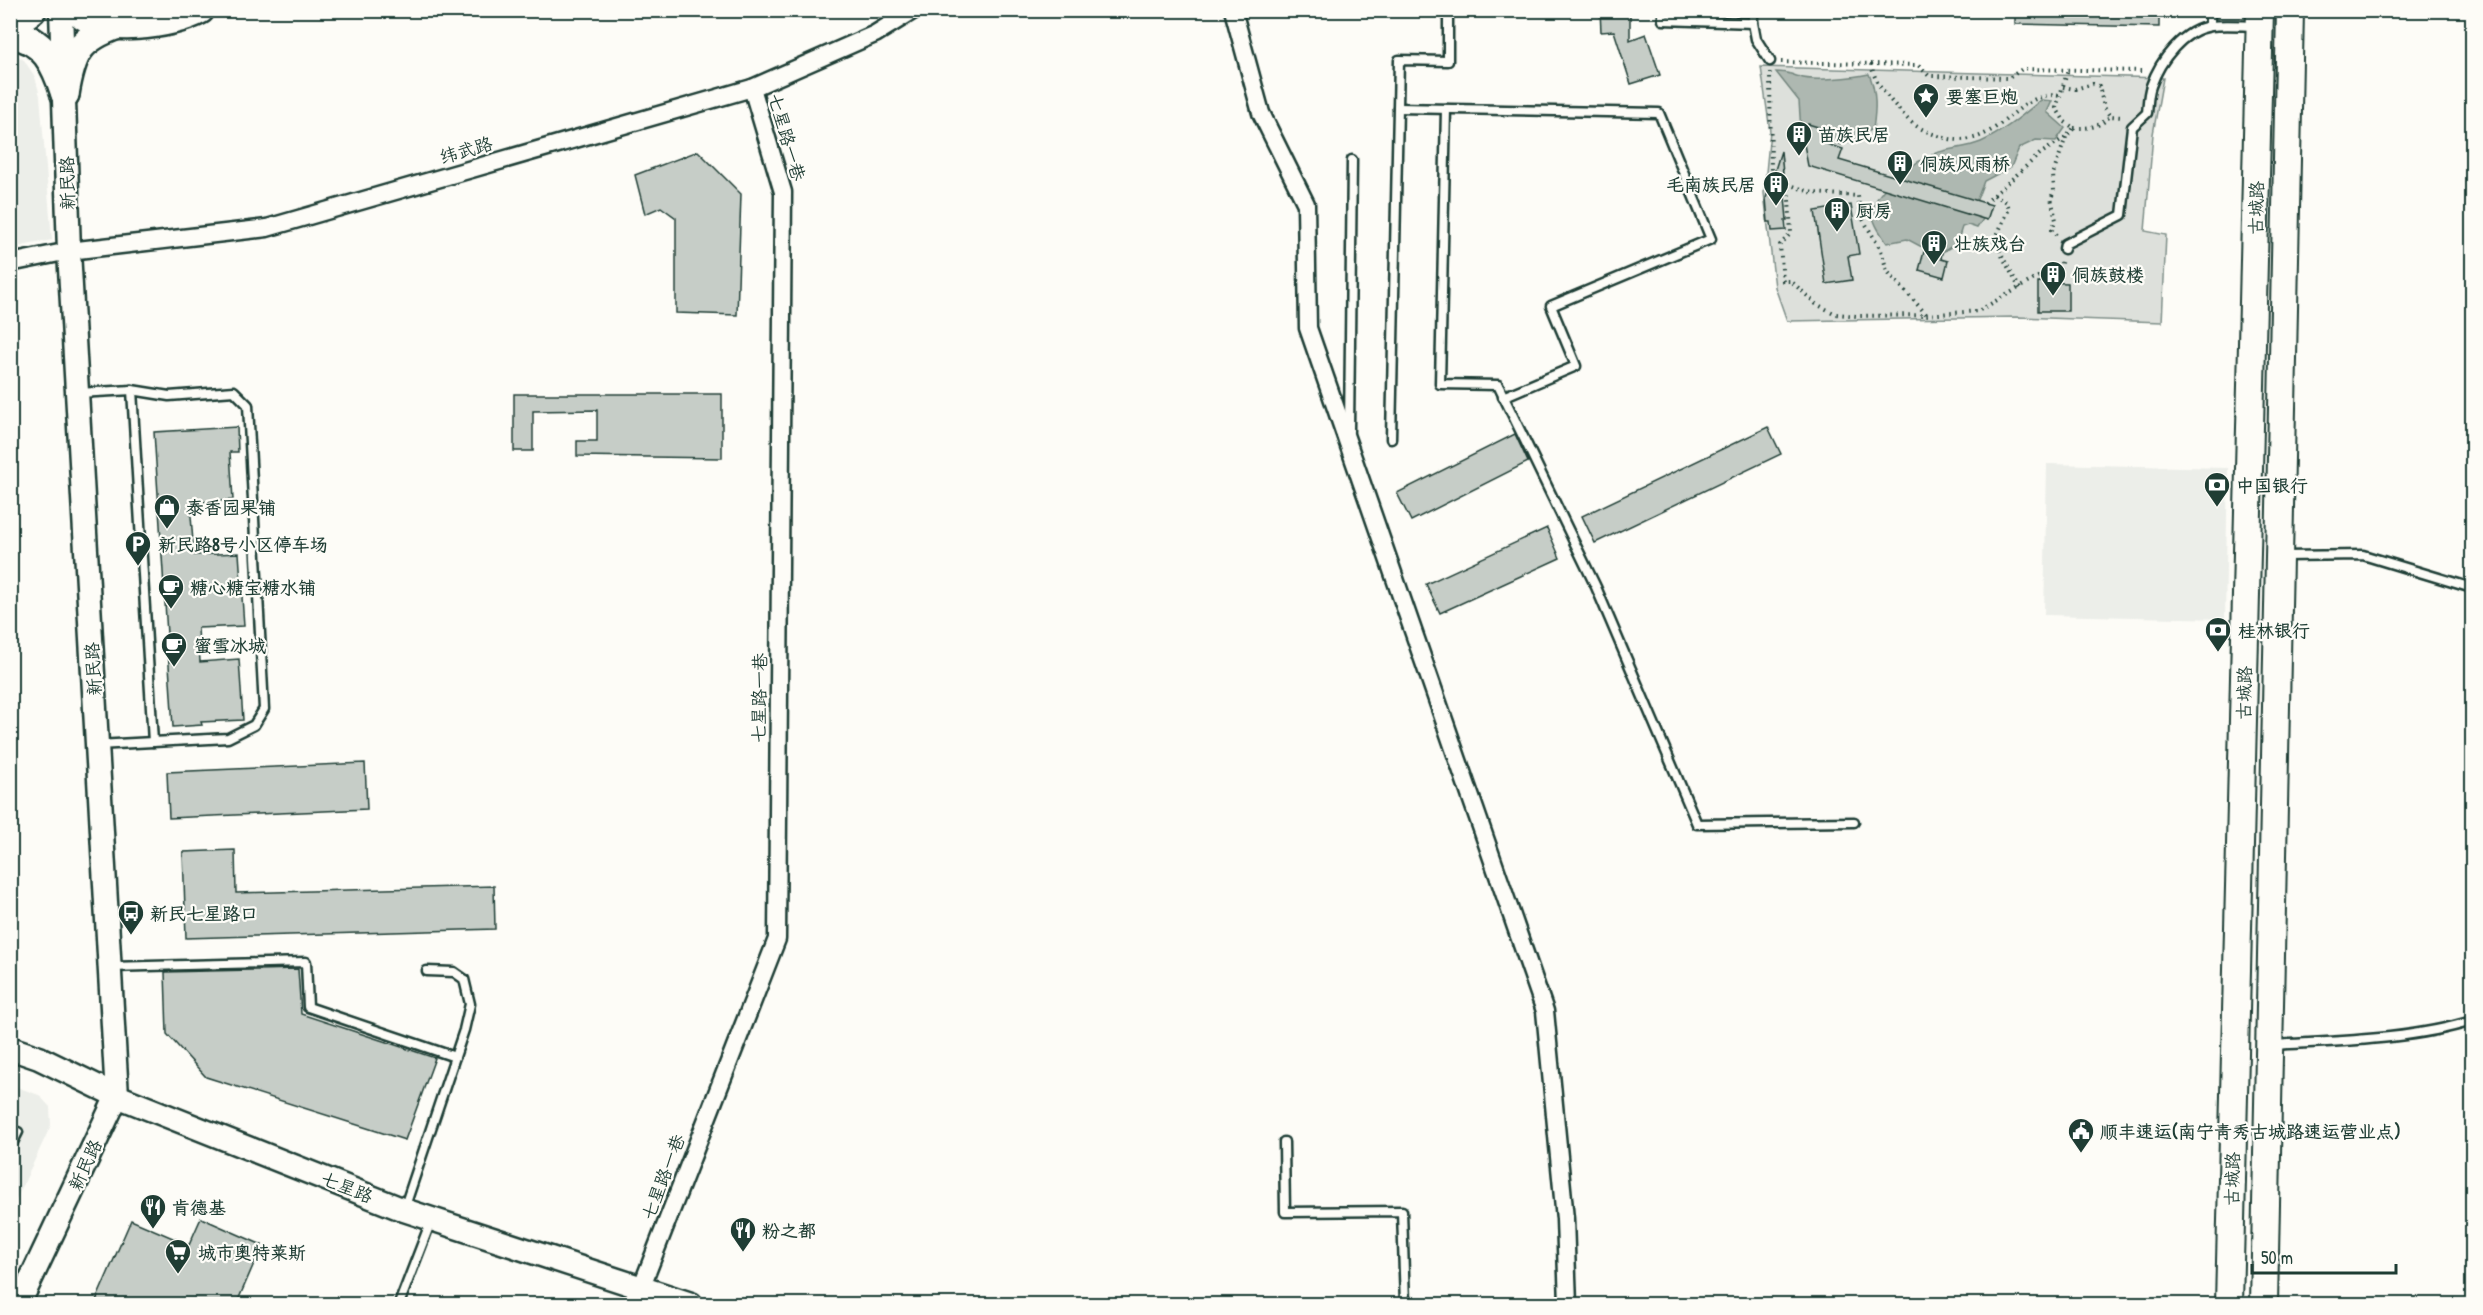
<svg xmlns="http://www.w3.org/2000/svg" width="2483" height="1315" viewBox="0 0 2483 1315" font-family="'Patrick Hand','LXGW WenKai TC',sans-serif">
<rect width="100%" height="100%" fill="#fdfcf7"/>
<filter id="ink" filterUnits="userSpaceOnUse"><feTurbulence type="fractalNoise" baseFrequency=".0167" numOctaves="2"/><feDisplacementMap in="SourceGraphic" scale="12" xChannelSelector="R" yChannelSelector="G"/><feConvolveMatrix kernelMatrix="1 2 1 2 8 2 1 2 1" color-interpolation-filters="sRGB"/></filter>
<g filter="url(#ink)">
<g fill="#eceee9">
<path d="M 11,52 L 24,60 L 35,77 L 40,96 L 52,240 L 11,248 Z"/>
<path d="M 2047,464 L 2228,468 L 2225,619 L 2044,615 Z"/>
<path d="M 11,1085 L 39,1095 L 50,1107 L 51,1125 L 11,1211 Z"/>
</g>
<path fill="#dde0db" stroke="#7e8e88" stroke-width="1.5" d="M 1761,67 L 2163,78 L 2153,134 L 2145,231 L 2166,235 L 2162,322 L 2016,317 L 1787,321 L 1775,287 L 1764,193 L 1770,131 Z"/>
<g fill="#aeb8b1" stroke="#75877f" stroke-width="1.5">
<path d="M 1776,72 C 1790,72 1789,74 1800,77 C 1814,82 1854,77 1869,74 C 1877,93 1876,109 1873,129 L 1842,145 L 1815,139 L 1801,131 L 1799,101 Z"/>
<path d="M 2041,100 L 2052,101 L 2047,112 L 2065,128 L 2056,141 L 2036,140 L 2019,148 L 2011,167 L 1984,181 L 1976,202 L 1983,219 L 1977,228 L 1968,225 L 1962,227 L 1957,243 L 1943,252 L 1920,246 L 1907,239 L 1887,243 C 1881,234 1871,221 1873,210 C 1875,189 1917,160 1936,153 C 1950,148 1967,148 1981,142 C 2003,132 2023,115 2041,100 Z"/>
</g>
<g fill="#c6cdc7" stroke="#1f3d34" stroke-width="1.5">
<path d="M 1600,10 L 1630,10 L 1630,40 L 1646,34 L 1660,75 L 1631,84 L 1614,31 L 1601,32 Z"/>
<path d="M 2015,10 L 2159,10 L 2159,27 L 2015,24 Z"/>
<path d="M 1808,124 L 1828,130 L 1823,143 L 1843,149 L 1839,160 L 1992,205 L 1987,220 L 1808,166 L 1803,139 Z"/>
<path d="M 698,151 L 741,194 L 737,315 L 676,313 L 676,218 L 661,207 L 645,214 L 635,175 Z"/>
<path d="M 1781,151 L 1787,220 L 1785,220 L 1786,230 L 1772,231 L 1771,222 L 1768,222 L 1766,198 Z"/>
<path d="M 1851,205 L 1859,254 L 1848,256 L 1852,280 L 1826,284 L 1815,211 Z"/>
<path d="M 1925,248 L 1942,253 L 1941,259 L 1948,261 L 1944,277 L 1919,270 Z"/>
<path d="M 2038,282 L 2068,283 L 2068,311 L 2038,311 Z"/>
<path d="M 514,394 L 722,394 L 722,458 L 577,456 L 577,441 L 597,441 L 597,410 L 533,411 L 533,451 L 514,451 Z"/>
<path d="M 237,427 L 238,452 L 230,452 L 233,500 L 190,503 L 194,555 L 239,553 L 244,626 L 198,628 L 200,662 L 239,659 L 243,720 L 201,722 L 202,725 L 173,727 L 154,432 Z"/>
<path d="M 1768,427 L 1781,454 L 1595,543 L 1582,516 Z"/>
<path d="M 1515,434 L 1528,462 L 1411,521 L 1397,493 Z"/>
<path d="M 1547,528 L 1560,558 L 1440,613 L 1426,584 Z"/>
<path d="M 365,763 L 367,809 L 169,818 L 167,772 Z"/>
<path d="M 235,850 L 236,893 L 494,886 L 495,929 L 186,938 L 183,852 Z"/>
<path d="M 298,969 L 301,1014 L 435,1058 L 405,1140 L 206,1077 L 167,1034 L 165,972 Z"/>
<path d="M 201,1218 L 262,1245 L 236,1305 L 94,1305 L 131,1220 L 189,1245 Z"/>
</g>
<g fill="none" stroke-linecap="round" stroke-linejoin="round">
<g stroke="#1f3d34" stroke-width="13">
<g id="service">
<path d="M 1663,10 L 1663,20 L 1753,23 L 1753,10"/>
<path d="M 1753,23 L 1756,39 L 1770,61"/>
<path d="M 2210,26 L 2210,10"/>
<path d="M 1398,108 L 1659,113 L 1711,239 L 1551,306 L 1576,366 L 1503,397"/>
<path d="M 1446,109 L 1440,384 L 1498,385 L 1596,587 L 1697,824 L 1854,822"/>
<path d="M 2064,249 L 2065,244 L 2122,215 L 2132,127 L 2147,113 C 2148,104 2148,94 2151,86 C 2160,60 2183,30 2211,26 C 2226,24 2243,26 2258,26"/>
<path d="M 132,390 L 153,742"/>
<path d="M 78,393 L 132,390 L 169,396 L 234,391 L 248,405 L 264,709 L 254,725 L 228,738 L 97,745"/>
<path d="M 1349,431 L 1352,160"/>
<path d="M 1391,439 L 1399,60 L 1448,61 L 1448,10"/>
<path d="M 2283,556 L 2363,555 L 2472,588"/>
<path d="M 110,967 L 306,962 L 308,1007 L 455,1057"/>
<path d="M 2273,1045 C 2337,1041 2411,1040 2472,1021"/>
<path d="M 1284,1142 L 1285,1212 L 1402,1211 L 1405,1304"/>
<path d="M 10,1148 L 18,1132"/>
<path d="M 404,1209 L 464,1030 L 470,1004 L 464,979 L 454,972 L 427,971"/>
<path d="M 399,1304 L 431,1221"/>
</g>
</g>
<g stroke="#1f3d34" stroke-width="21">
<g id="minor">
<path d="M 1233,10 L 1261,113 L 1306,204 L 1308,328 L 1545,1011 L 1565,1219 L 1568,1304"/>
<path d="M 10,263 L 69,251 L 267,228 L 752,88 L 875,34 L 914,10"/>
<path d="M 641,1288 L 777,939 L 783,192 L 752,88"/>
</g>
</g>
<g stroke="#1f3d34" stroke-width="27">
<g id="secondary">
<path d="M 10,1048 L 39,1058 L 117,1096 L 404,1210 L 691,1304"/>
<path d="M 19,1304 L 117,1096 L 69,251 L 61,10"/>
</g>
</g>
<g stroke="#1f3d34" stroke-width="30">
<g id="primary">
<path d="M 2229,1304 L 2260,10"/>
<path d="M 2264,1304 L 2290,10"/>
</g>
</g>
<g stroke="#1f3d34" stroke-width="32">
<g id="trunk">
<path d="M 77,10 C 100,36 173,25 200,10"/>
<path d="M 10,26 L 32,10"/>
<path d="M 10,34 C 44,38 56,66 65,94"/>
<path d="M 65,94 C 72,53 78,39 118,25"/>
</g>
</g>
<g stroke="#1f3d34" stroke-width="4" stroke-dasharray="1.5 4.5" stroke-linecap="butt">
<path d="M 1781,62 L 1918,65 L 1929,76 L 2009,78 L 2022,69 L 2145,71"/>
<path d="M 1871,64 C 1876,87 1887,96 1902,113 C 1912,125 1922,130 1936,135 C 1997,159 2015,87 2060,96"/>
<path d="M 1770,72 L 1771,174 L 1788,184 L 1791,233 L 1780,245 L 1783,281 L 1791,281 L 1816,304 L 1836,314 L 1857,316 L 1926,315 L 1978,311 L 2038,277 L 2057,279 L 2062,259"/>
<path d="M 2063,87 L 2075,89 L 2093,84 L 2099,86 L 2104,107 L 2110,116 L 2123,117"/>
<path d="M 2074,128 C 2089,128 2099,128 2110,116"/>
<path d="M 1788,184 L 1813,193 L 1858,196 L 1861,216 L 1881,250 L 1887,271 L 1926,314"/>
<path d="M 1994,195 L 2007,202 L 2009,209 L 1997,235 L 2000,252 L 2020,289"/>
<path d="M 1985,203 L 2040,154 L 2067,136 L 2074,128 L 2065,122 L 2056,108 L 2068,70"/>
<path d="M 2056,235 L 2052,230 L 2056,220 L 2051,198 L 2054,191 L 2053,174 L 2066,137"/>
</g>
<use href="#service" stroke="#fdfcf7" stroke-width="8"/>
<use href="#minor" stroke="#fdfcf7" stroke-width="16"/>
<use href="#secondary" stroke="#fdfcf7" stroke-width="22"/>
<use href="#primary" stroke="#fdfcf7" stroke-width="26"/>
<use href="#trunk" stroke="#fdfcf7" stroke-width="27"/>
</g>
</g>
<defs>
<g id="sight-pin" transform="scale(1.35)"><path d="M0 17L-7.5 6A9.5 9.5 0 1 1 7.5 6Z" fill="#1f3d34" stroke="#fdfcf7"/><path d="M0-6L1.8-2.2L6-1.7L2.9 1.2L3.7 5.4L0 3.3L-3.7 5.4L-2.9 1.2L-6-1.7L-1.8-2.2Z" fill="#fff"/></g>
<g id="building-pin" transform="scale(1.35)"><path d="M0 17L-7.5 6A9.5 9.5 0 1 1 7.5 6Z" fill="#1f3d34" stroke="#fdfcf7"/><path d="M-4-6H4V6H1V3H-1V6H-4ZM-2.5-4.3h1.7v1.8h-1.7ZM.8-4.3h1.7v1.8H.8ZM-2.5-1h1.7V.8h-1.7ZM.8-1h1.7V.8H.8Z" fill="#fff"/></g>
<g id="bank-pin" transform="scale(1.35)"><path d="M0 17L-7.5 6A9.5 9.5 0 1 1 7.5 6Z" fill="#1f3d34" stroke="#fdfcf7"/><path d="M-6-4H6V4H-6ZM0-2.3a2.3 2.3 0 1 0 0 4.6a2.3 2.3 0 1 0 0-4.6Z" fill="#fff"/></g>
<g id="shop-pin" transform="scale(1.35)"><path d="M0 17L-7.5 6A9.5 9.5 0 1 1 7.5 6Z" fill="#1f3d34" stroke="#fdfcf7"/><path d="M-5-2.5h2.3a2.7 3.5 0 0 1 5.4 0H5L5.5 6h-11ZM-1.5-2.5h3a1.5 2.3 0 0 0-3 0Z" fill="#fff"/></g>
<g id="parking-pin" transform="scale(1.35)"><path d="M0 17L-7.5 6A9.5 9.5 0 1 1 7.5 6Z" fill="#1f3d34" stroke="#fdfcf7"/><path d="M-3.5-5.5H1a3.5 3.5 0 0 1 0 7H-1V5.5H-3.5ZM-1-3.4V-.6H.8a1.4 1.4 0 0 0 0-2.8Z" fill="#fff"/></g>
<g id="cafe-pin" transform="scale(1.35)"><path d="M0 17L-7.5 6A9.5 9.5 0 1 1 7.5 6Z" fill="#1f3d34" stroke="#fdfcf7"/><path d="M-5.5-4.5H6V0H3Q3 3.5 0 3.5H-2.5Q-5.5 3.5-5.5 0ZM3-3.2v2h1.7v-2ZM-6 4.5H4V6H-6Z" fill="#fff"/></g>
<g id="bus-pin" transform="scale(1.35)"><path d="M0 17L-7.5 6A9.5 9.5 0 1 1 7.5 6Z" fill="#1f3d34" stroke="#fdfcf7"/><path d="M-5-6H5V4H4V6H2V4H-2V6H-4V4H-5ZM-3.5-4V0h7V-4ZM-3.5 1.2v1.5H-2V1.2ZM2 1.2v1.5H3.5V1.2Z" fill="#fff"/></g>
<g id="civic-pin" transform="scale(1.35)"><path d="M0 17L-7.5 6A9.5 9.5 0 1 1 7.5 6Z" fill="#1f3d34" stroke="#fdfcf7"/><path d="M-.6-6.5H3V-4.5H.6V-3L4-1V1h2V6H-6V1h2V-1L-.6-3ZM-1.2 2.5V6h2.4V2.5Z" fill="#fff"/></g>
<g id="restaurant-pin" transform="scale(1.35)"><path d="M0 17L-7.5 6A9.5 9.5 0 1 1 7.5 6Z" fill="#1f3d34" stroke="#fdfcf7"/><path d="M-5-6h1v4h1v-4h1v4h1v-4h1v5L-1.5 .5V6h-2V.5L-5-1ZM5-6V6H3V1.5H1.5Q1.5-4 5-6Z" fill="#fff"/></g>
<g id="supermarket-pin" transform="scale(1.35)"><path d="M0 17L-7.5 6A9.5 9.5 0 1 1 7.5 6Z" fill="#1f3d34" stroke="#fdfcf7"/><path d="M-6-5.5h2.5l.6 2H6L4.5 2H-2.5L-4.4-4H-6ZM-1.5 3.2a1.3 1.3 0 1 0 .1 0ZM3 3.2a1.3 1.3 0 1 0 .1 0Z" fill="#fff"/></g>
</defs>
<g fill-rule="evenodd">
<use href="#sight-pin" x="1926" y="96"/>
<use href="#building-pin" x="1799" y="134"/>
<use href="#building-pin" x="1900" y="163"/>
<use href="#building-pin" x="1776" y="184"/>
<use href="#building-pin" x="1837" y="210"/>
<use href="#building-pin" x="1934" y="243"/>
<use href="#building-pin" x="2053" y="274"/>
<use href="#bank-pin" x="2217" y="485"/>
<use href="#shop-pin" x="167" y="507"/>
<use href="#parking-pin" x="138" y="544"/>
<use href="#cafe-pin" x="171" y="587"/>
<use href="#bank-pin" x="2218" y="630"/>
<use href="#cafe-pin" x="174" y="645"/>
<use href="#bus-pin" x="131" y="913"/>
<use href="#civic-pin" x="2081" y="1131"/>
<use href="#restaurant-pin" x="153" y="1207"/>
<use href="#restaurant-pin" x="743" y="1230"/>
<use href="#supermarket-pin" x="178" y="1252"/>
</g>
<g text-anchor="middle" dominant-baseline="central" stroke-width="4.5" stroke-linejoin="round" paint-order="stroke">
<g font-size="18" font-weight="bold" fill="#1f3d34" stroke="#fdfcf7" text-anchor="start">
<text x="1946" y="96">要塞巨炮</text>
<text x="1818" y="134">苗族民居</text>
<text x="1920" y="163">侗族风雨桥</text>
<text x="1756" y="184" text-anchor="end">毛南族民居</text>
<text x="1856" y="210">厨房</text>
<text x="1954" y="243">壮族戏台</text>
<text x="2072" y="274">侗族鼓楼</text>
<text x="2236" y="485">中国银行</text>
<text x="186" y="507">泰香园果铺</text>
<text x="158" y="544">新民路8号小区停车场</text>
<text x="190" y="587">糖心糖宝糖水铺</text>
<text x="2238" y="630">桂林银行</text>
<text x="194" y="645">蜜雪冰城</text>
<text x="150" y="913">新民七星路口</text>
<text x="2100" y="1131">顺丰速运(南宁青秀古城路速运营业点)</text>
<text x="172" y="1207">肯德基</text>
<text x="762" y="1230">粉之都</text>
<text x="198" y="1252">城市奥特莱斯</text>
</g>
<g font-size="18" fill="#1f3d34" stroke="#fdfcf7">
<text transform="translate(787 137) rotate(74)">七星路一巷</text>
<text transform="translate(466 150) rotate(-16)">纬武路</text>
<text transform="translate(67 183) rotate(-91)">新民路</text>
<text transform="translate(2256 208) rotate(-89)">古城路</text>
<text transform="translate(93 669) rotate(-93)">新民路</text>
<text transform="translate(2244 693) rotate(-89)">古城路</text>
<text transform="translate(759 698) rotate(-89)">七星路一巷</text>
<text transform="translate(85 1165) rotate(-65)">新民路</text>
<text transform="translate(663 1177) rotate(-69)">七星路一巷</text>
<text transform="translate(2232 1179) rotate(-89)">古城路</text>
<text transform="translate(347 1187) rotate(22)">七星路</text>
</g>
</g>
<rect width="2483" height="1315" fill="none" stroke="#fdfcf7" stroke-width="36"/>
<rect x="18" y="18" width="2447" height="1279" fill="none" stroke="#1f3d34" stroke-width="2" filter="url(#ink)"/>
<path d="M2252 1264v9h144v-9" fill="none" stroke="#1f3d34" stroke-width="3"/>
<text x="2261" y="1264" font-size="18" fill="#1f3d34" stroke="#fdfcf7" stroke-width="4.5" paint-order="stroke">50 m</text>
</svg>
